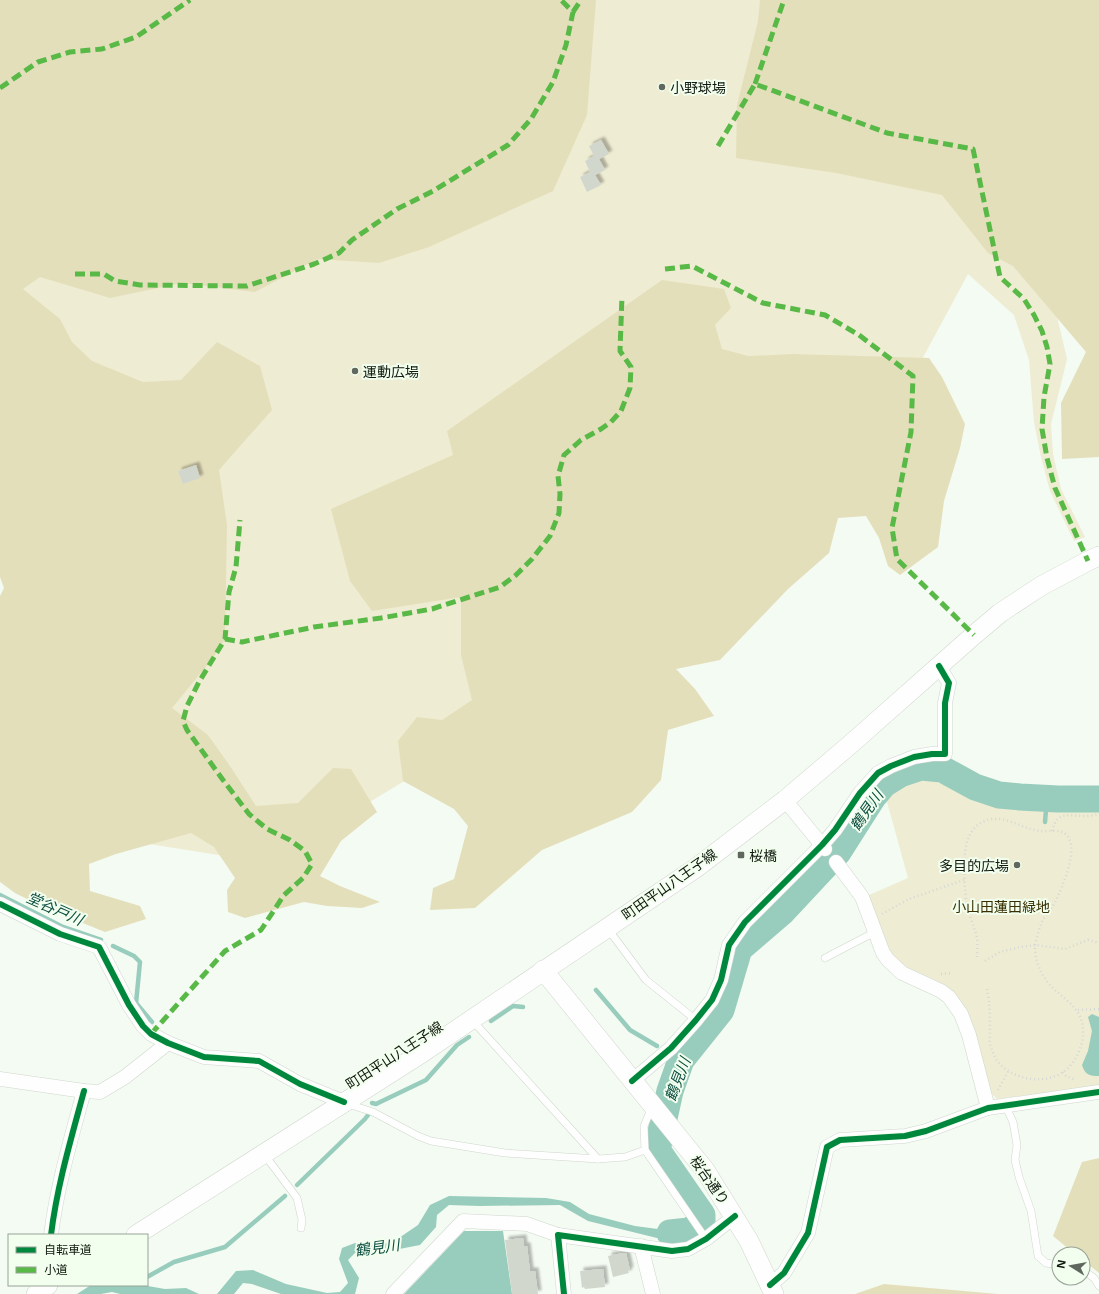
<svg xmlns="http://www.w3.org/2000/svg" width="1099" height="1294" viewBox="0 0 1099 1294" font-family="'Noto Sans','Noto Sans JP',sans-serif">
<defs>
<filter id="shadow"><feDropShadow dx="3.5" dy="-3.5" stdDeviation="1" flood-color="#0004"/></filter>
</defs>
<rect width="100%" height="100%" fill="#f4fbf2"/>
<g fill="#eeecd2">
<path d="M 0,0 L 888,0 L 1006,100 L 1067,359 L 1051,424 L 1053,454 L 1061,489 L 1085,537 L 1074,541 L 1050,491 L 1041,457 L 1034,422 L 1029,360 L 1014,315 L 968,274 L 913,376 L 576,677 L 269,863 L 24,824 L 0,629 L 69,554 L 0,511 Z"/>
<path d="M 924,780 L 939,782 L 968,797 L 992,805 L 1023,810 L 1062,811 L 1099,809 L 1099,1086 L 997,1099 L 991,1093 L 976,1034 L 967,1013 L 953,992 L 933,979 L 901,965 L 894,957 L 888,947 L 877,921 L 872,904 L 867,896 L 908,878 L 886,798 C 897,787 910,782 924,780 Z"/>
</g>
<g fill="#e4dfbb">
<path d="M 0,0 L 596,0 L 587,115 L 553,191 L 429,247 L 379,263 L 317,259 L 255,292 L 182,283 L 110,298 L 40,277 L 23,289 L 60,319 L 72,342 L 92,361 L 143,382 L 181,380 L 217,342 L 260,366 L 272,410 L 219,470 L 227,525 L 225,639 L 213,658 L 172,708 L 208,735 L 230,766 L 256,806 L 298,803 L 333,768 L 351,769 L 377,812 L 341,841 L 320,876 L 340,886 L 380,902 L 362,908 L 327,906 L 304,902 L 245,918 L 228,912 L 227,890 L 235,878 L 214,847 L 191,833 L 116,854 L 89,864 L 90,891 L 140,906 L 146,919 L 105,932 L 43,907 L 15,893 L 0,882 L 0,596 L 4,588 L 0,577 Z"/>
<path d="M 760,0 L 1099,0 L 1099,457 L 1062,459 L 1061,403 L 1086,352 L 1013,266 L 988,253 L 942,195 L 836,173 L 736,158 L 737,105 L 758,21 Z"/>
<path d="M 662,280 L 724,289 L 731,308 L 715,325 L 722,349 L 748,356 L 793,354 L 929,358 L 942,377 L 965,424 L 960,448 L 944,501 L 938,547 L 900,575 L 888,566 L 879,538 L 866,516 L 838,518 L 829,553 L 788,589 L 720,660 L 676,669 L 695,689 L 714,716 L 668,730 L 661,780 L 632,812 L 542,850 L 475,908 L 430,910 L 433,888 L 454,879 L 468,826 L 454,809 L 403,781 L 398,741 L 417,717 L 442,720 L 472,700 L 461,655 L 461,597 L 372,611 L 350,581 L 331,509 L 453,455 L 447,431 Z"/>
<path d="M 1099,1158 L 1099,1273 L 1083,1260 L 1083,1254 L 1075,1254 L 1053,1236 L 1082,1162 Z"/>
<path d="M 884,1284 L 998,1294 L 855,1294 Z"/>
</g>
<g fill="#98cdbe">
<path d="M 1092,1014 L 1099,1017 L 1099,1076 C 1090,1076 1085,1075 1082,1065 L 1088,1051 L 1092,1031 L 1088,1017 Z"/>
<path d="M 449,1196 L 546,1198 L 570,1202 L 589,1214 L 635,1226 L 673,1231 L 686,1227 L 699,1217 L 706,1225 L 692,1236 L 681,1240 L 657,1238 L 588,1221 L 560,1205 L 479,1206 L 449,1205 L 437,1215 L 436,1227 L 420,1245 L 384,1252 L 355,1253 L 348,1260 L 359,1278 L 355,1294 L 281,1294 L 252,1284 L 243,1283 L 234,1294 L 217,1294 L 236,1271 L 253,1270 L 286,1284 L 327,1293 L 340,1292 L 348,1283 L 339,1259 L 342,1248 L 355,1243 L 374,1245 L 393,1242 L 418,1225 L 430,1205 Z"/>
<path d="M 464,1231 L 503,1231 L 512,1294 L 404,1294 Z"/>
<path d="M 91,1285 L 142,1285 L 165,1289 L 186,1288 L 199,1294 L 120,1294 L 112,1292 L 101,1294 L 77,1294 Z"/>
</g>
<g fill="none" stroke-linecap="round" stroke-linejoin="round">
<g stroke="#98cdbe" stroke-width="4.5">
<path d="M 1045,822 L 1047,798"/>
<path d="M 0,895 L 63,927 L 101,940"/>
<path d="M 113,946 L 134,956 L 140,962 L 136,1003 L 152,1022"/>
<path d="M 596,990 L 630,1030 L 657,1046"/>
<path d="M 491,1021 L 513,1006 L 523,1007"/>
<path d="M 676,1057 L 681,1060"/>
<path d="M 372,1103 L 376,1104 L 426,1080 L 457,1045 L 469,1037"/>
<path d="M 297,1185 L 365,1119 L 368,1115"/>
<path d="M 147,1277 L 174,1262 L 225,1247 L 285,1196"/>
</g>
<path stroke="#98cdbe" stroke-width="27" d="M 670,1233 L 689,1231 L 702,1222 L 702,1215 L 657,1150 L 670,1091 L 681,1060 L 721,1010 L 739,949 L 782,912 L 838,852 L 873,797 L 884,784 L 900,774 L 921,767 L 942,769 L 975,787 L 999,795 L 1020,797 L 1058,799 L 1099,799"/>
</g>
<g fill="#d2d7cd" filter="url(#shadow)">
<path d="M 601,140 L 609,154 L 599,159 L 605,170 L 595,175 L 601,185 L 587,192 L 580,177 L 590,172 L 585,161 L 594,156 L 589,146 Z"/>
<path d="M 196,465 L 200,478 L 183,484 L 178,471 Z"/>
<path d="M 523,1238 L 524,1246 L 527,1246 L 530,1271 L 535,1271 L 538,1294 L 512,1294 L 505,1240 Z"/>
<path d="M 623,1253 L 626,1253 L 630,1270 L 628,1271 L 629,1273 L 613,1277 L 608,1256 Z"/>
<path d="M 603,1269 L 605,1287 L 585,1289 L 584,1287 L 582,1288 L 580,1271 Z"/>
</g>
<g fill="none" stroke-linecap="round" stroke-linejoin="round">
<g stroke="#d0d7ce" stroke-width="8">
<g id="lane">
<path d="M 608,929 L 646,980 L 696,1020"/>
<path d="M 825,958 L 875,932"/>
<path d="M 472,1020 L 598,1159"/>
<path d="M 348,1104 L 373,1112 L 418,1136 L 431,1141 L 505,1153 L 598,1159 L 625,1157 L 645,1150 L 644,1126 L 652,1107"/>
<path d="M 1005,1105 L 1013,1122 L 1017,1145 L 1015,1160 L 1019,1177 L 1031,1211 L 1038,1256 L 1046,1263 L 1059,1265"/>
<path d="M 645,1150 L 706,1239"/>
<path d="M 264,1154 L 297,1198 L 302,1220 L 301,1228"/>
<path d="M 1083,1270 L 1094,1278 L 1099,1286"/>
</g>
</g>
<g stroke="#d0d7ce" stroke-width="15">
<g id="street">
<path d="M 785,800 L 825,849"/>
<path d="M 836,862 L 862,897 L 883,953 L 888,960 L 902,973 L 941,991 L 949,997 L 961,1014 L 969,1035 L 988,1108"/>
<path d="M 0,904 L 60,934 L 99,947 L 129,1005 L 143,1026 L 151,1034 L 168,1043 L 204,1057 L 259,1061 L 300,1084 L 344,1102"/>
<path d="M 0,1079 L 84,1091 L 100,1092 L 125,1077 L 168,1043"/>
<path d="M 632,1081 L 671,1048 L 696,1020 L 712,1000 L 721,980 L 729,945 L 745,922 L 822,845 L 835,830 L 860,793 L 878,773 L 891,766 L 914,757 L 932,754 L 945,754 L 945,703 L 949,683 L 939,666"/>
<path d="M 51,1235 C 57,1186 71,1139 84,1091"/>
<path d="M 641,1246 L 653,1294"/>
<path d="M 770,1285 L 784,1273 L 808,1233 L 827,1147 L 840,1140 L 905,1136 L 926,1131 L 988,1108 L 1099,1092"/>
<path d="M 393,1294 L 463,1221 L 527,1224 L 558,1235"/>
<path d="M 564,1294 L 558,1235 L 672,1251 L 688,1249 L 706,1239 L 735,1216"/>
</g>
</g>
<g stroke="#d0d7ce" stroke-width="20">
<g id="secondary">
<path d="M 543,970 L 705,1170 L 749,1241 L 774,1294"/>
<path d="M 136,1235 L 422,1053 L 696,868 L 785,800 L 852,743 L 974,635 L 1000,613 L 1041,586 L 1088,561 L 1099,556"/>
<path d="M 36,1294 L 48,1285"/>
</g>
</g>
<g stroke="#d6d8d6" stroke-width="2.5" stroke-dasharray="1 3" stroke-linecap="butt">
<path d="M 1052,831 C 1057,810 1069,816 1086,816 C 1090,816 1095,815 1099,814"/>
<path d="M 882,914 L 909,899 L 964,880"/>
<path d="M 977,957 C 977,951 978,944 977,938 C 975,928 970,919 968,910 C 964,895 962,853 968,839 C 972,828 982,819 994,819 C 1011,818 1025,830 1041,831 C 1048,832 1057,829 1064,833 C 1082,844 1062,888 1055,902 C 1051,910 1044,916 1041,924 C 1039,930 1036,940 1035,946 C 1035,963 1042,978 1054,989 C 1068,1002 1084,1011 1083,1033 C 1083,1047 1075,1064 1063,1072 C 1043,1086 1009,1079 996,1059 C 994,1055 992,1051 991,1047 C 989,1042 990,1036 990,1031 C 990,1017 990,1003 987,989"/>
<path d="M 985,961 L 1000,952 L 1020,947 L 1035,945 L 1065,949 L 1088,940 L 1099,943"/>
<path d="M 941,974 L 953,973"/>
<path d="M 1078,1010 L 1099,1009"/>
<path d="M 1063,1072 L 1066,1076 L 1076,1080"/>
<path d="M 998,1090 L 1008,1072"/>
</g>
<use href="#lane" stroke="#fdfefd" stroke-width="7"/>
<use href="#street" stroke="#fdfefd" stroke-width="14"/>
<use href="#secondary" stroke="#fdfefd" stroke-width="19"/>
<g stroke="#58b947" stroke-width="5" stroke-dasharray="10 5" stroke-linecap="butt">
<path d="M 573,12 L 581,0"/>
<path d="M 755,84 L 784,0"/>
<path d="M 0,88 L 38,62 L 70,52 L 102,49 L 136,37 L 190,0"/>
<path d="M 718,146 L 755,84 L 887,133 L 973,149 L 1000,277 L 1024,299 L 1034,315 L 1042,331 L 1047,347 L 1050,364 L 1044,397 L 1042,429 L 1047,458 L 1055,488 L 1088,561"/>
<path d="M 665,269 L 692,266 L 763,303 L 825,315 L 859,335 L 913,376 L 911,432 L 892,528 L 897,559 L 974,635"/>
<path d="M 75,274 L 104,274 L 115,281 L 140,285 L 247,286 L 314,264 L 339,253 L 352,240 L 397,209 L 433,191 L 508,145 L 531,119 L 553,82 L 566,45 L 573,12 L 561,0"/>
<path d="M 225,639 L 242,642 L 314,627 L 381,618 L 432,609 L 500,587 L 516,575 L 532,559 L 550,536 L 559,513 L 560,494 L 558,476 L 564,455 L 581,440 L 601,429 L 611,422 L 621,411 L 630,388 L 631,367 L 620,351 L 622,296"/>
<path d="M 151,1034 L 225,951 L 261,930 L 284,895 L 303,878 L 312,864 L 305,851 L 290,840 L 267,829 L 249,814 L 223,780 L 187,730 L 183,721 L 187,706 L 199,682 L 225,639 L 229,592 L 236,567 L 240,520"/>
</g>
<g stroke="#f2ffee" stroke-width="8">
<g id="cycleway">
<path d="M 0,904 L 60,934 L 99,947 L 129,1005 L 143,1026 L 151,1034 L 168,1043 L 204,1057 L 259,1061 L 300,1084 L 344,1102"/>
<path d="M 632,1081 L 671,1048 L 696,1020 L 712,1000 L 721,980 L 729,945 L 745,922 L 822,845 L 835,830 L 860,793 L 878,773 L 891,766 L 914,757 L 932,754 L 945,754 L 945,703 L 949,683 L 939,666"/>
<path d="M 51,1235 C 57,1186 71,1139 84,1091"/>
<path d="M 770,1285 L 784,1273 L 808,1233 L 827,1147 L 840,1140 L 905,1136 L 926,1131 L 988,1108 L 1099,1092"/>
<path d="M 564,1294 L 558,1235 L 672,1251 L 688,1249 L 706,1239 L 735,1216"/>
</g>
</g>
<use href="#cycleway" stroke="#00873e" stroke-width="6"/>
</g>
<g fill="#60675e" stroke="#f2ffee" stroke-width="1.5">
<circle cx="662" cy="87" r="4"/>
<circle cx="355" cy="371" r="4"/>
<rect x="737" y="851" width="8" height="8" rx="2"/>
<circle cx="1017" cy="865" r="4"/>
</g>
<g text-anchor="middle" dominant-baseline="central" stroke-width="4" stroke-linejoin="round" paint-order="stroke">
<g font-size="14" fill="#11180f" stroke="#f2ffee" text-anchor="start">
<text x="670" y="87">小野球場</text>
<text x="363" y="371">運動広場</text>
<text x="749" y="855">桜橋</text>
<text x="1009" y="865" text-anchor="end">多目的広場</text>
</g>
<g font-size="14" fill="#11180f" stroke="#f2ffee">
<text transform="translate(669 884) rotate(-35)">町田平山八王子線</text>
<text transform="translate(394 1055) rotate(-33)">町田平山八王子線</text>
<text transform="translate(710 1180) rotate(55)">桜台通り</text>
</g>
<g font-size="14" fill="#392f00" stroke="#f2ffee">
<text x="1001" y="906">小山田蓮田緑地</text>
</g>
<g font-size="15" font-style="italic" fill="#0e4e43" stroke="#f2ffee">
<text transform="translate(866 810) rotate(-55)">鶴見川</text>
<text transform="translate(55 908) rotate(24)">堂谷戸川</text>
<text transform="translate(677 1079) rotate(-69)">鶴見川</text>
<text transform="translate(377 1247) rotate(-8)">鶴見川</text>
</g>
</g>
<rect x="8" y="1234" width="140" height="52" fill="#f2ffee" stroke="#98a395"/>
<rect x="16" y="1247" width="20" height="6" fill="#00873e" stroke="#98a395"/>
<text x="44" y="1254" font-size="12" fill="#11180f">自転車道</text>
<rect x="16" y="1267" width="20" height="6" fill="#58b947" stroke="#98a395"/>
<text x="44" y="1274" font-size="12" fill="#11180f">小道</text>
<g transform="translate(1071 1266) rotate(281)"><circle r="19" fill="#f2ffee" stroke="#98a395"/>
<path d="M0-3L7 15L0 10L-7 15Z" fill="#60675e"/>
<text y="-6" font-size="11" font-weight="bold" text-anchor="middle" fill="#11180f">N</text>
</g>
</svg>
